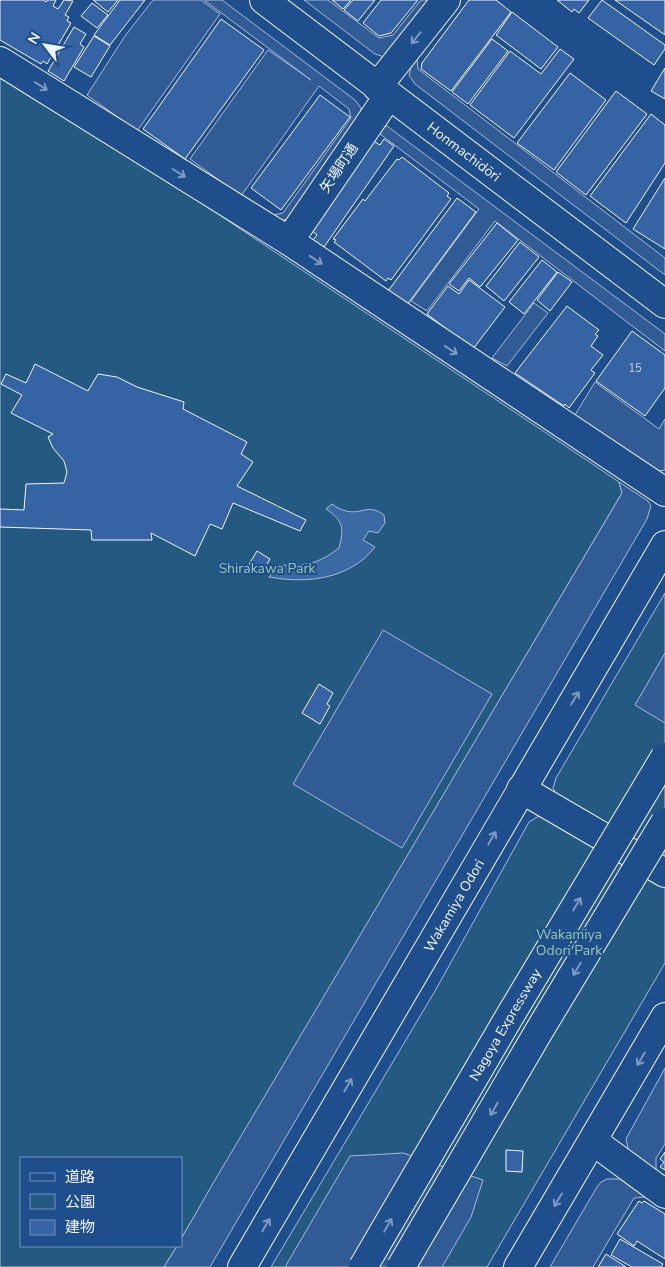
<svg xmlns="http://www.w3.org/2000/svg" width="665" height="1267" viewBox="0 0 665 1267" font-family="'Nunito Sans','Noto Sans JP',sans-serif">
<rect width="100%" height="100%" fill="#1f4e8c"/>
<g fill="#245a82" stroke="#a8bbd7">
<path d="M 0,77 L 218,214 L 594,465 L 619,482 L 622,493 L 181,1239 L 181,1158 L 21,1158 L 21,1246 L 177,1246 L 164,1267 L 0,1267 Z"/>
<path d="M 665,593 L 665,859 L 558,798 L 553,788 L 556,778 Z"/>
<path d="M 539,816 L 548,818 L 665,885 L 665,963 L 487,1267 L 271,1267 L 435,991 L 529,822 Z"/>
</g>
<g fill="#305b95" stroke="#a8bbd7">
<path d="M 153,0 L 201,0 L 220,14 L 137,131 L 87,95 L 125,36 Z"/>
<path d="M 204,0 L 222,0 L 355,100 L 361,108 L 361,114 L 289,219 L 282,220 L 273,215 L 283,213 L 351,118 L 349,109 L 319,86 L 241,196 L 190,159 L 268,50 L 311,80 Z"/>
<path d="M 304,0 L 328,0 L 379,38 L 393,35 L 421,0 L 435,0 L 384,57 L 375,54 Z"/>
<path d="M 417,59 L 418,69 L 665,258 L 665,275 L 415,84 L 409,75 L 411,67 Z"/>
<path d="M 387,126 L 665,334 L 665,351 L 495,221 L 427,311 L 411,301 L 479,209 L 380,134 L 373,139 L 383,127 Z"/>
<path d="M 534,303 L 548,313 L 507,366 L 492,358 Z"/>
<path d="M 595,382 L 659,429 L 665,419 L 665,470 L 659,471 L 653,468 L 575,415 Z"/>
<path d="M 619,482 L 648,501 L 651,506 L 647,519 L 210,1267 L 164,1267 L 177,1246 L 181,1246 L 181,1239 L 215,1180 L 622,493 Z"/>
<path d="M 383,630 L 492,694 L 402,848 L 293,784 Z"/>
<path d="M 665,653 L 665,723 L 635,705 Z"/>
<path d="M 665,1068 L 665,1144 L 656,1158 L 656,1173 L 629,1152 L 626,1139 Z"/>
<path d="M 403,1153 L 483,1180 L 471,1217 L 442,1267 L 285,1267 L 350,1156 Z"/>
<path d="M 607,1179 L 620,1179 L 645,1197 L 634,1198 L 593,1267 L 550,1267 L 597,1187 L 601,1182 Z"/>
</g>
<path fill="#3b69a3" stroke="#a8bbd7" d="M 332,504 C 336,507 341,510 346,511 C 362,515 368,503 384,515 L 385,523 L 378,533 L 369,531 L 363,540 L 375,547 C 350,579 308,584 269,577 L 277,565 C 304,566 317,565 339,548 C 344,529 344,521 326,509 Z"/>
<g fill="#3563a3" stroke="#f2f6ff">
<path d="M 0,0 L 43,0 L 46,2 L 47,0 L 56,0 L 53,6 L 58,9 L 64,0 L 73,1 L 65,15 L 69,17 L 67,21 L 71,23 L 47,64 L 43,61 L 41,64 L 0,40 Z"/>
<path d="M 93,0 L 118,0 L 108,12 Z"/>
<path d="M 120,0 L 145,0 L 110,45 L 94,35 Z"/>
<path d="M 332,0 L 351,0 L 343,9 Z"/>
<path d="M 353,0 L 375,0 L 358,21 L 344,10 Z"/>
<path d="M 381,0 L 418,0 L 391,33 L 379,36 L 363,23 Z"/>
<path d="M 469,0 L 496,0 L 511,12 L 451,91 L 421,69 L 422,63 Z"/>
<path d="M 557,0 L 589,0 L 579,13 L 574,9 L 572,12 Z"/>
<path d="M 602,0 L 665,45 L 665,49 L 654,65 L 588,18 Z"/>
<path d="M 615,0 L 665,0 L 665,35 Z"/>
<path d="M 92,3 L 108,15 L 97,28 L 81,16 Z"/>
<path d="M 512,12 L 558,47 L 541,69 L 496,35 Z"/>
<path d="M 221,19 L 264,50 L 185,159 L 143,129 Z"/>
<path d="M 74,27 L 86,34 L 80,44 L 84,47 L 64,81 L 48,71 Z"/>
<path d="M 94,36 L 110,46 L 91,77 L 74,67 Z"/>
<path d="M 492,39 L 508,51 L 468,104 L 452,92 Z"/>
<path d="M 560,49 L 574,59 L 514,138 L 470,105 L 510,51 L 541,74 Z"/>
<path d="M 665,68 L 665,99 L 651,91 Z"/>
<path d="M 570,73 L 606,100 L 554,170 L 517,143 Z"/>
<path d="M 616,91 L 647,114 L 586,195 L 556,172 Z"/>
<path d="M 320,95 L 350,117 L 281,210 L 251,188 Z"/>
<path d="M 651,114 L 665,125 L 665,163 L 626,223 L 590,196 Z"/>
<path d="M 384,139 L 394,146 L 324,247 L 313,240 L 317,235 L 310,229 L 372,140 L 380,145 Z"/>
<path d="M 402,157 L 449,193 L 447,196 L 451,199 L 391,280 L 388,278 L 386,281 L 334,242 L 336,240 L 333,239 L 363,199 L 365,201 L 397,159 L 399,160 Z"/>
<path d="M 665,178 L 665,249 L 633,229 Z"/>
<path d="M 457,198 L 476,212 L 407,305 L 388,291 Z"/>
<path d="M 497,223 L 518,240 L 480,287 L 469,278 L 459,291 L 449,284 Z"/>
<path d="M 520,242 L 539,257 L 504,301 L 486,286 Z"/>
<path d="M 542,260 L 557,272 L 524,314 L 509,302 Z"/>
<path d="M 558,272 L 572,282 L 550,311 L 537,300 Z"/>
<path d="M 469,280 L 505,307 L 473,349 L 427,314 L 448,286 L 459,294 Z"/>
<path d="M 567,306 L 599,330 L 595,334 L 598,336 L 591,346 L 603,355 L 591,370 L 595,373 L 569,408 L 565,404 L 564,406 L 515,373 Z"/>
<path d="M 632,331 L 665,355 L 665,388 L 645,416 L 596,381 Z"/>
<path d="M 35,364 L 88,391 L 98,374 L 117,377 L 137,387 L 184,402 L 183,409 L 247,442 L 241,454 L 253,462 L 237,486 L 306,520 L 300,531 L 233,503 L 222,529 L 210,524 L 195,556 L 151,533 L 152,540 L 92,540 L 91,530 L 0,527 L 0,509 L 24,510 L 26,484 L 64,483 L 67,472 L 64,461 L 53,448 L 48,437 L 53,434 L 11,413 L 22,395 L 1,384 L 6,374 L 26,383 Z"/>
<path d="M 257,551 L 270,559 L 262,573 L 248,566 Z"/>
<path d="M 319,684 L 333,693 L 327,704 L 330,706 L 320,724 L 302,713 Z"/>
<path d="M 506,1150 L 523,1151 L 522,1172 L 506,1171 Z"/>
<path d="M 665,1152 L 665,1170 L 660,1167 L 664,1162 L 660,1159 Z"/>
<path d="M 639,1201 L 642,1203 L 644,1201 L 665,1214 L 665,1259 L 637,1241 L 634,1246 L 617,1234 Z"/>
<path d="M 620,1239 L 663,1264 L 661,1267 L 632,1267 L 611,1255 Z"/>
<path d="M 606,1254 L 626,1267 L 598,1267 Z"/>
</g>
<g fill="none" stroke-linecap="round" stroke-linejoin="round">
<g stroke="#f2f6ff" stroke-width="30">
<g id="minor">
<path id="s1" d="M 264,0 L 665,304"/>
<path d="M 0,61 L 289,241 L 665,492"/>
<path d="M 377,87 L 446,0"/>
<path d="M 289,241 L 389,95"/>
<path d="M 521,789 L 665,873"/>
<path d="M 593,1141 L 665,1194"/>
<path id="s2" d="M 242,1267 L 665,545"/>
<path d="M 518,1267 L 665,1017"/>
</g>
</g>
<use href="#minor" stroke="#1f4e8c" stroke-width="28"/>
<g stroke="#f2f6ff" stroke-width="30" stroke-linecap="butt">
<g id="highway-bridge">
<path id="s3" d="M 363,1267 L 511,1014 L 665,757"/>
<path d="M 401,1267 L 539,1031 L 665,822"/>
</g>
</g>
<use href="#highway-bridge" stroke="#1f4e8c" stroke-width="28"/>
</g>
<defs><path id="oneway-shaft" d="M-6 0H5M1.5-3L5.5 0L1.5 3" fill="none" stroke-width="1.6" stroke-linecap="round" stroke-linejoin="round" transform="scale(1.25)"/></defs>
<g stroke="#7e9ac0">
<use href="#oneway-shaft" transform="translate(416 38) rotate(129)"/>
<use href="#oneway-shaft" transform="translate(41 86) rotate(32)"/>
<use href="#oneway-shaft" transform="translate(179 173) rotate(32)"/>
<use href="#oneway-shaft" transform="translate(316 260) rotate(34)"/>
<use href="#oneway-shaft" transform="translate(451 350) rotate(34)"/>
<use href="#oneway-shaft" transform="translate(575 698) rotate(-59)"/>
<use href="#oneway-shaft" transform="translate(492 838) rotate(-60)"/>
<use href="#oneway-shaft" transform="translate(577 904) rotate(-59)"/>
<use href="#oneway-shaft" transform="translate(577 969) rotate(121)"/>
<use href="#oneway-shaft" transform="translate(641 1059) rotate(120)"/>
<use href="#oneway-shaft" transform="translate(348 1085) rotate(-60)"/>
<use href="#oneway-shaft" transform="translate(494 1109) rotate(120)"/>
<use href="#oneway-shaft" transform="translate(558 1200) rotate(121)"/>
<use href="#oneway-shaft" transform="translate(266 1225) rotate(-60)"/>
<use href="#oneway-shaft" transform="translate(388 1225) rotate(-60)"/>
</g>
<g text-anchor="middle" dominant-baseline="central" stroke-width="4" stroke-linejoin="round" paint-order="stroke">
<g font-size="11" fill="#c3d1e8">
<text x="635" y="368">15</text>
</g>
<g font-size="14" fill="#f2f6ff" stroke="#1f4e8c">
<text stroke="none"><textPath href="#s1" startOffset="251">Honmachidōri</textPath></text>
<text transform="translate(339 168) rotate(-56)">矢場町通</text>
<text stroke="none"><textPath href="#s2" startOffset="419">Wakamiya Odori</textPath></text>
<text stroke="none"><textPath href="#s3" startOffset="281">Nagoya Expressway</textPath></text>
</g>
<g font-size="14" fill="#97c8a6" stroke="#1f4e8c">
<text x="267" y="568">Shirakawa Park</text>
<text x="569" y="934">Wakamiya<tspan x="569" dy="16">Odori Park</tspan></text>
</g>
</g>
<rect x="20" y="1157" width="162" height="90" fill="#1f4e8c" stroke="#7391ba"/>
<rect x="30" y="1173" width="25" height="8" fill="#1f4e8c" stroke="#7391ba"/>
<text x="65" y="1182" font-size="15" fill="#f2f6ff">道路</text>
<rect x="30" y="1194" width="25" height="15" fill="#245a82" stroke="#7391ba"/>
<text x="65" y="1207" font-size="15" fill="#f2f6ff">公園</text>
<rect x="30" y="1220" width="25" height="15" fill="#3563a3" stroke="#7391ba"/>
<text x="65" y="1232" font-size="15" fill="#f2f6ff">建物</text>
<g transform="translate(45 45) rotate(301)" stroke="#1f4e8c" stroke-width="4" paint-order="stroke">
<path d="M0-4L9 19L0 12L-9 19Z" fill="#f2f6ff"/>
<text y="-8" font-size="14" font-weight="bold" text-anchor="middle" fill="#f2f6ff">N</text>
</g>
</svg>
